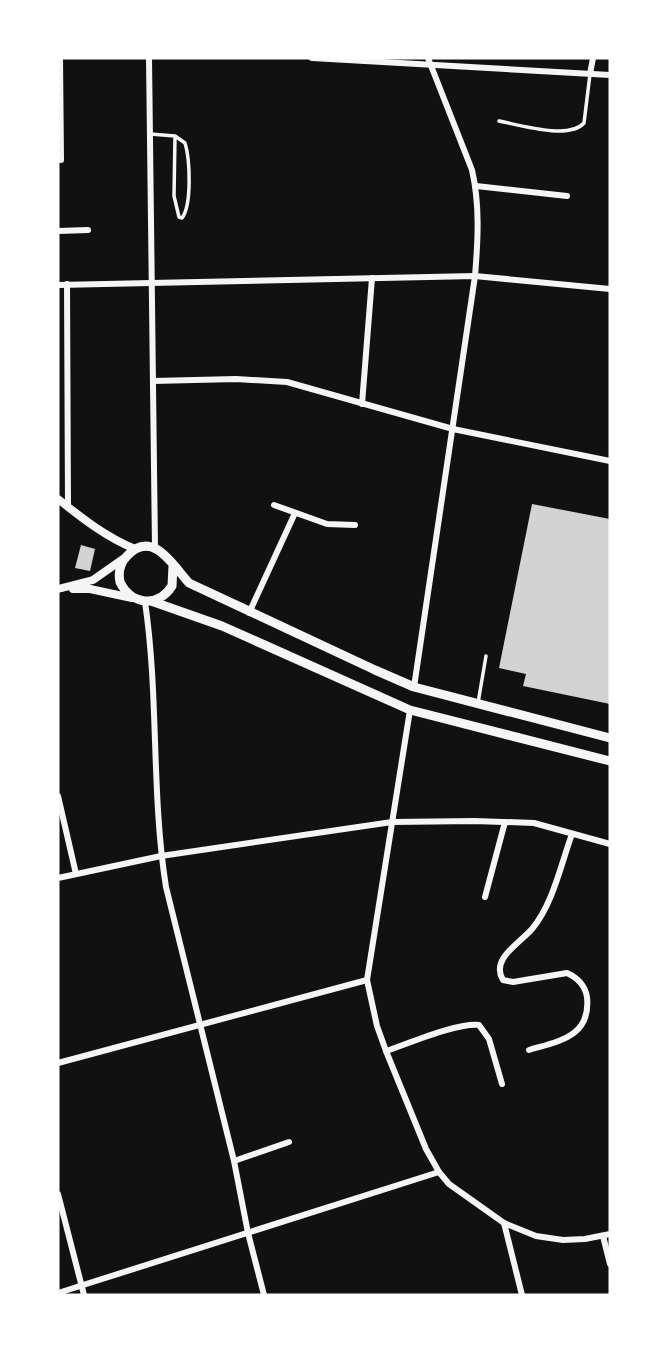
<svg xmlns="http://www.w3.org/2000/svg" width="668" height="1353" viewBox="0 0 668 1353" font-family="Ubuntu,sans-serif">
<rect width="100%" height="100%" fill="#111"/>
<g fill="#d3d3d3">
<path d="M 532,504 L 610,519 L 610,704 L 523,686 L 526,674 L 499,668 Z"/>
<path d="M 81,545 L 95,549 L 90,571 L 75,568 Z"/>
</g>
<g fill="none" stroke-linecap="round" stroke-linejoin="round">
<g stroke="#f5f5f5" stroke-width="3.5">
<path d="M 499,121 C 520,125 569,140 584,123 L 590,74"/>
<path d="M 150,134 L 175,136 L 185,143 C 190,159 192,205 182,218 L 179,217 L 174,196 L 175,136"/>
<path d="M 478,703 L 486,656"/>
</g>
<g stroke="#f5f5f5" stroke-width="6">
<path d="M 60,58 L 61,160"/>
<path d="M 149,58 L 155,548"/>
<path d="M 312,58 L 610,75"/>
<path d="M 590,74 L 593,58"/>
<path d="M 476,186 L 567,196"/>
<path d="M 58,231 L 88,230"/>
<path d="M 67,284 L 68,507"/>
<path d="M 58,285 L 475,276 L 610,289"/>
<path d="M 153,381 L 236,379 L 287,382 L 453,429 L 610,461"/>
<path d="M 362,404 L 372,278"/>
<path d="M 274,505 L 327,524 L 355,525"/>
<path d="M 145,602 C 159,696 151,793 166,887 L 234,1161 L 248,1233 L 264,1295"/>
<path d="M 249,613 L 295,513"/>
<path d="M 414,687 L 475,276 C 478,240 480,205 472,170 L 428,58"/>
<path d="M 410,710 L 367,980 L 377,1026 L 386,1051 L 426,1149 L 439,1172 L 449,1184 L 504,1223 L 536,1236 L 563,1240 L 585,1239 L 610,1234"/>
<path d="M 58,796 L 76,874"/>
<path d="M 58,878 L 161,856 L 392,822 L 475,821 L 534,823 L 610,844"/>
<path d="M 485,897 L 505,822"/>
<path d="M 529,1050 C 559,1041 591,1037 587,997 C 585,985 578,978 567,973 L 513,982 L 503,980 C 490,959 520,943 532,929 C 553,904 561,864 572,834"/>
<path d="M 386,1051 C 410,1043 456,1023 479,1025 L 489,1039 L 502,1084"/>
<path d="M 58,1063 L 367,980"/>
<path d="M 234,1161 L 289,1142"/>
<path d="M 58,1194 L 84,1295"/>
<path d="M 504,1223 L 522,1295"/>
<path d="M 603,1236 L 610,1264"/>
<path d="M 58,1293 L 439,1172"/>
</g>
<g stroke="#f5f5f5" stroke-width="8">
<path d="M 58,499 C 83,519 106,537 135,549"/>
<path d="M 58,589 L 93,580 L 123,559"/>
<path d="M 73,589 L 90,589 L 132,598"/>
</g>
<g stroke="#f5f5f5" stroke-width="9">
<path d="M 173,566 L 172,586 C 158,608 131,605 120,582 C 118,572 120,563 127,556 C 153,528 174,567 189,583 L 375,670 L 414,687 L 610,738"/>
<path d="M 151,601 L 222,626 L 410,710 L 610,761"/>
</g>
</g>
<rect width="668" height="1353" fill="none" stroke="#ffffff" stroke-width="119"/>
</svg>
